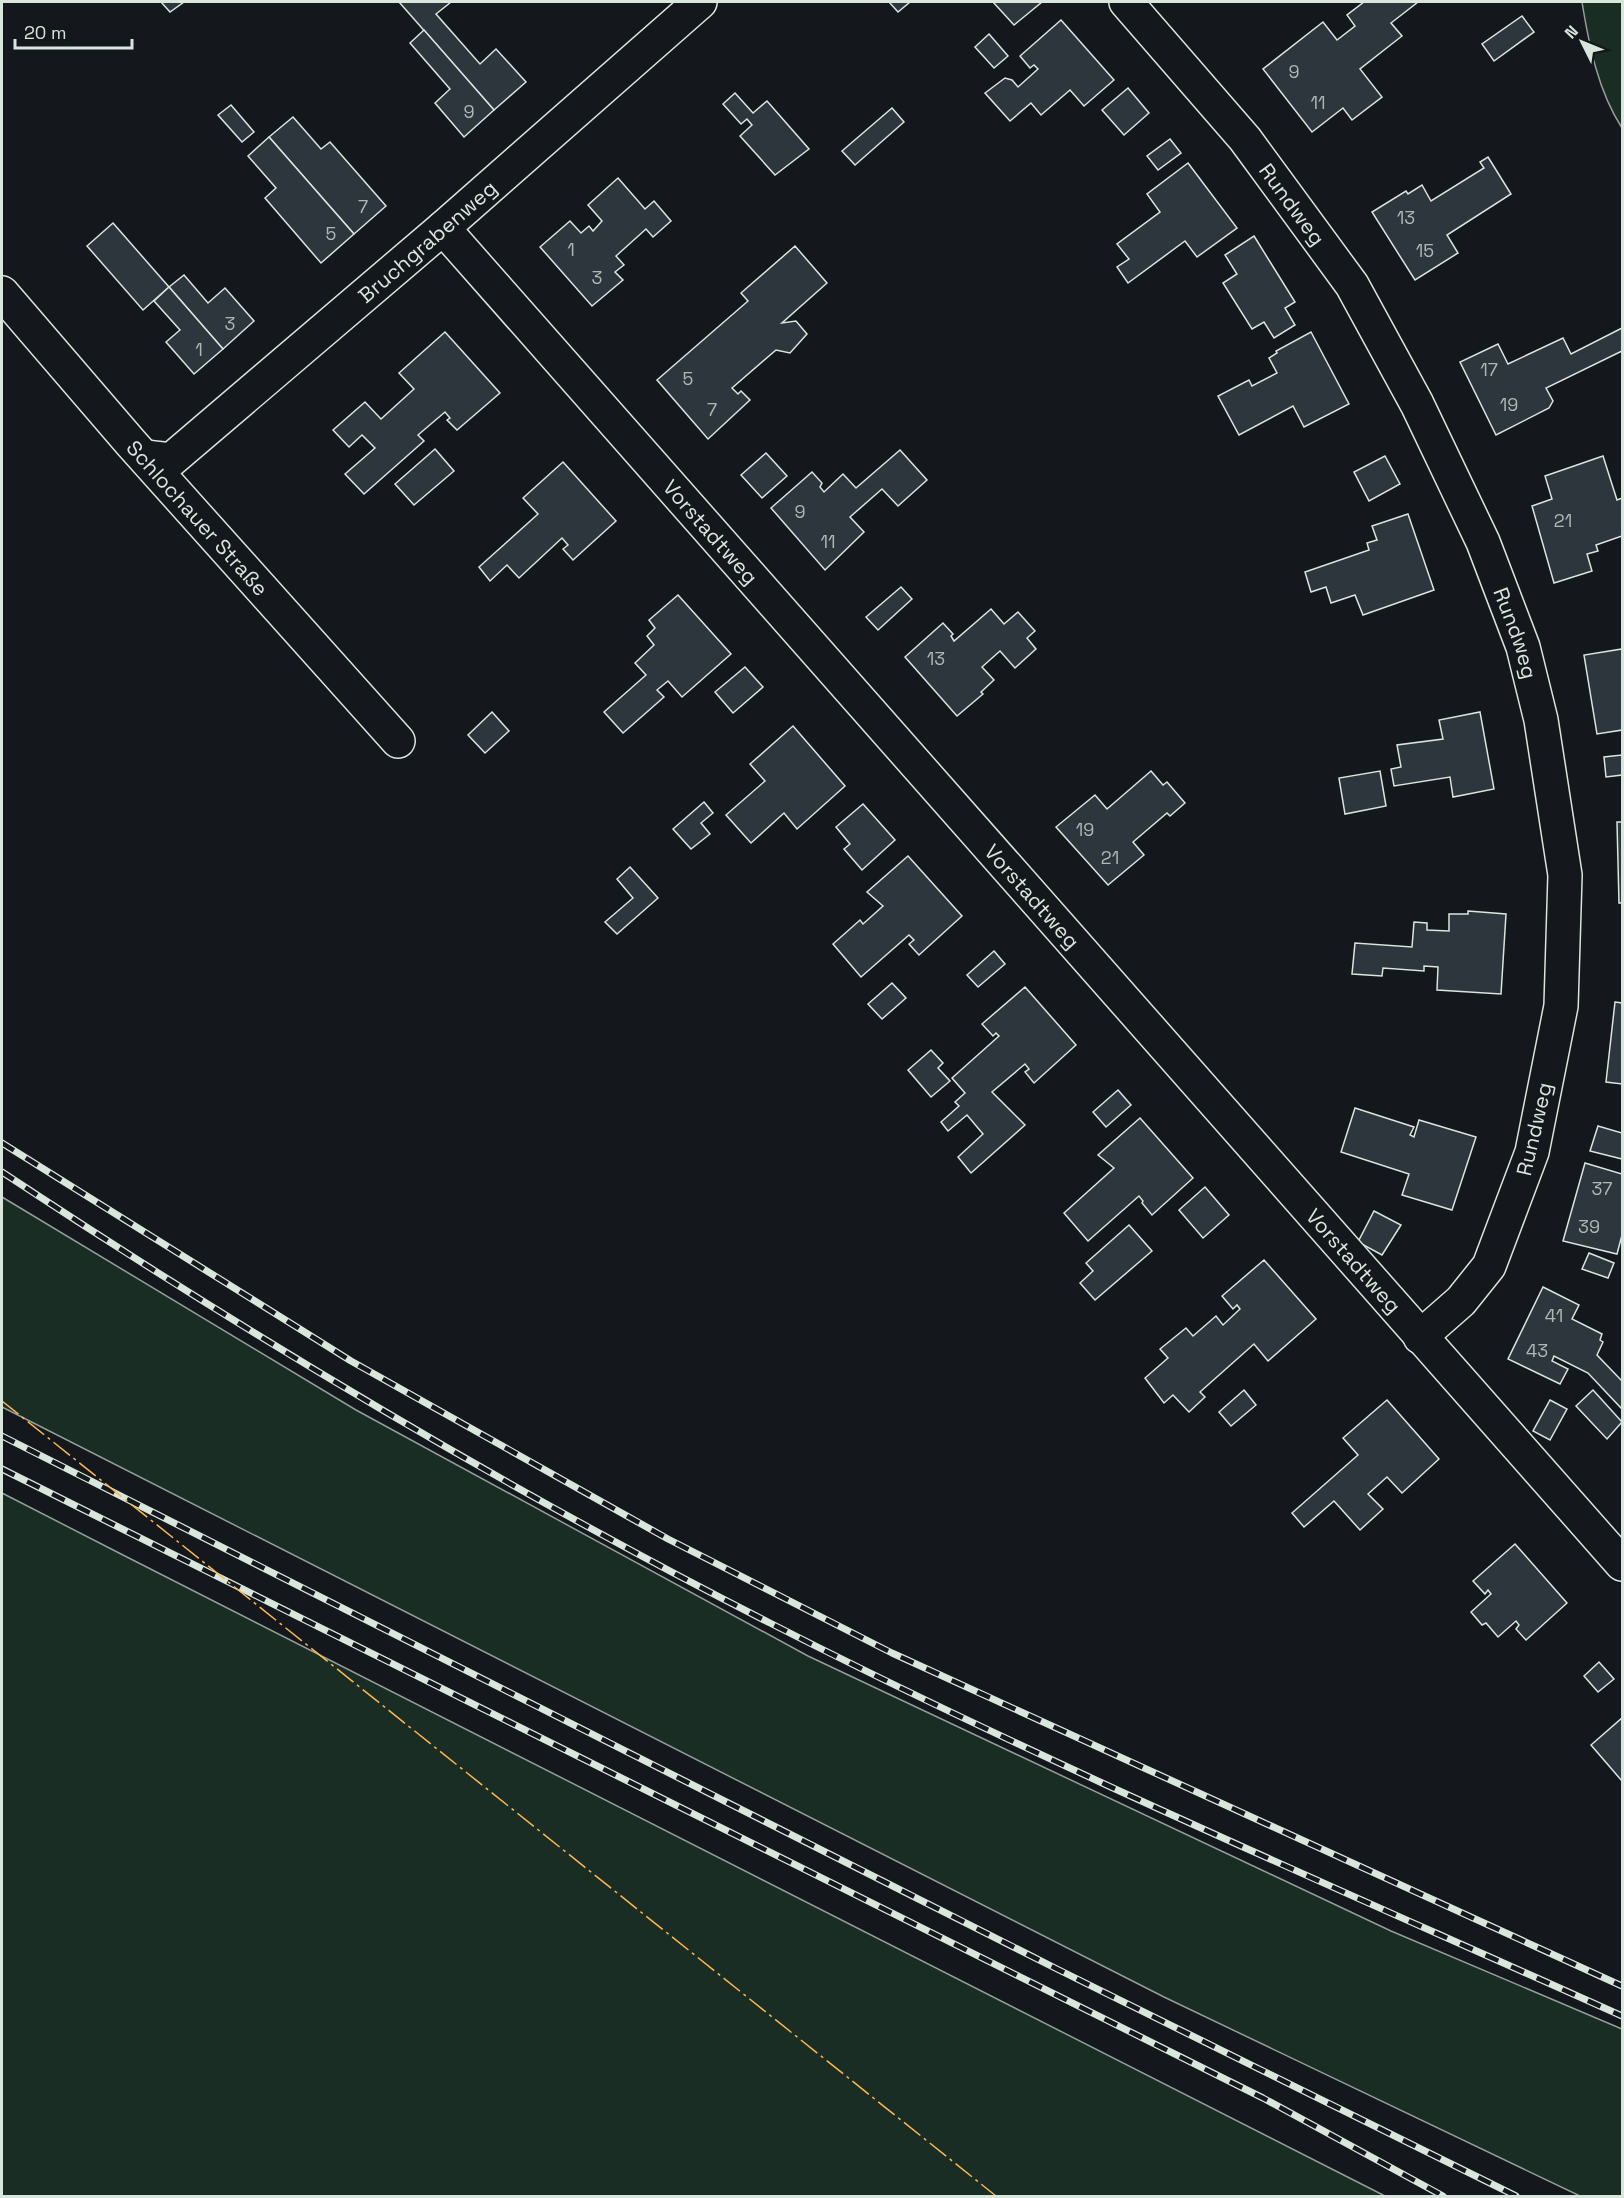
<svg xmlns="http://www.w3.org/2000/svg" width="1624" height="2198" viewBox="0 0 1624 2198" font-family="'Space Grotesk',sans-serif">
<rect width="100%" height="100%" fill="#14181c"/>
<g fill="#1a2d24" stroke="#939e99" stroke-width="1.5">
<path d="M 1582,2 L 1622,2 L 1622,128 C 1598,91 1589,45 1582,2 Z"/>
<path d="M 2,1197 L 356,1410 L 808,1656 L 1391,1931 L 1622,2029 L 1622,2196 L 1580,2196 L 1164,1997 L 2,1407 Z"/>
<path d="M 2,1493 L 121,1554 L 1385,2196 L 2,2196 Z"/>
</g>
<g fill="#2c363c" stroke="#d8e6dc" stroke-width="1.5">
<path d="M 161,2 L 184,2 L 170,12 Z"/>
<path d="M 399,2 L 451,2 L 436,14 L 480,64 L 496,49 L 526,82 L 494,110 Z"/>
<path d="M 889,2 L 910,2 L 898,12 Z"/>
<path d="M 993,2 L 1042,2 L 1014,25 Z"/>
<path d="M 1364,2 L 1418,2 L 1391,23 L 1402,36 L 1360,69 L 1382,97 L 1352,120 L 1343,108 L 1312,132 L 1263,69 L 1323,22 L 1337,40 L 1355,26 L 1347,15 Z"/>
<path d="M 1522,16 L 1534,32 L 1494,61 L 1482,44 Z"/>
<path d="M 1061,20 L 1114,80 L 1084,106 L 1070,90 L 1041,115 L 1031,103 L 1010,121 L 985,93 L 1005,78 L 1012,80 L 1018,87 L 1038,69 L 1034,65 L 1030,68 L 1020,56 Z"/>
<path d="M 424,30 L 494,110 L 464,137 L 435,103 L 450,89 L 410,43 Z"/>
<path d="M 989,34 L 1008,56 L 994,68 L 975,47 Z"/>
<path d="M 1128,88 L 1149,113 L 1124,135 L 1102,110 Z"/>
<path d="M 735,93 L 753,113 L 767,101 L 809,149 L 775,175 L 740,136 L 752,125 L 747,119 L 741,124 L 723,104 Z"/>
<path d="M 231,105 L 254,132 L 242,142 L 218,115 Z"/>
<path d="M 892,108 L 904,122 L 855,165 L 842,151 Z"/>
<path d="M 293,117 L 321,149 L 330,142 L 386,206 L 354,234 L 269,137 Z"/>
<path d="M 269,137 L 354,234 L 321,263 L 265,198 L 276,188 L 248,156 Z"/>
<path d="M 1170,139 L 1181,153 L 1158,170 L 1147,156 Z"/>
<path d="M 1488,157 L 1511,194 L 1447,235 L 1458,253 L 1415,280 L 1372,212 L 1406,191 L 1408,194 L 1422,185 L 1431,201 L 1484,168 L 1480,162 Z"/>
<path d="M 1188,163 L 1237,228 L 1197,257 L 1185,241 L 1128,283 L 1117,267 L 1129,259 L 1117,244 L 1160,212 L 1147,194 Z"/>
<path d="M 618,178 L 645,209 L 654,201 L 671,221 L 653,237 L 646,229 L 616,256 L 624,265 L 615,272 L 623,280 L 592,306 L 540,247 L 570,221 L 581,233 L 589,226 L 593,231 L 602,221 L 588,205 Z"/>
<path d="M 113,223 L 169,287 L 143,310 L 87,246 Z"/>
<path d="M 1254,236 L 1295,302 L 1285,308 L 1295,325 L 1274,338 L 1264,322 L 1252,329 L 1223,283 L 1237,274 L 1225,255 Z"/>
<path d="M 795,246 L 827,283 L 782,323 L 796,321 L 807,334 L 790,353 L 776,350 L 732,388 L 738,394 L 741,391 L 750,400 L 708,439 L 657,380 L 748,301 L 741,293 Z"/>
<path d="M 184,275 L 208,303 L 225,288 L 254,321 L 223,349 L 169,287 Z"/>
<path d="M 169,287 L 223,349 L 194,374 L 166,342 L 180,330 L 154,301 Z"/>
<path d="M 1622,328 L 1622,351 L 1546,388 L 1553,401 L 1549,408 L 1496,435 L 1460,362 L 1498,344 L 1508,364 L 1563,338 L 1571,354 Z"/>
<path d="M 445,332 L 500,393 L 457,430 L 447,420 L 450,418 L 445,412 L 418,435 L 424,441 L 364,494 L 345,474 L 375,448 L 362,435 L 349,447 L 333,430 L 365,402 L 381,419 L 414,389 L 399,373 Z"/>
<path d="M 1311,332 L 1349,404 L 1304,427 L 1293,406 L 1239,435 L 1218,396 L 1249,380 L 1252,386 L 1277,373 L 1269,358 L 1277,353 L 1276,351 Z"/>
<path d="M 435,449 L 454,471 L 414,505 L 395,484 Z"/>
<path d="M 900,450 L 927,480 L 898,506 L 882,489 L 850,517 L 864,532 L 825,570 L 771,508 L 812,472 L 822,483 L 820,487 L 824,492 L 843,474 L 856,488 Z"/>
<path d="M 766,453 L 787,476 L 762,498 L 741,475 Z"/>
<path d="M 1385,456 L 1400,484 L 1369,501 L 1354,472 Z"/>
<path d="M 1603,456 L 1617,500 L 1622,498 L 1622,536 L 1596,545 L 1598,551 L 1587,554 L 1592,571 L 1554,583 L 1532,506 L 1552,499 L 1545,476 Z"/>
<path d="M 563,462 L 616,521 L 573,560 L 563,549 L 568,545 L 562,538 L 519,578 L 507,565 L 490,581 L 479,567 L 538,514 L 523,498 Z"/>
<path d="M 1408,514 L 1434,590 L 1363,615 L 1355,595 L 1331,603 L 1326,587 L 1311,592 L 1305,572 L 1369,550 L 1367,543 L 1377,540 L 1372,526 Z"/>
<path d="M 901,587 L 912,599 L 878,630 L 866,617 Z"/>
<path d="M 678,595 L 731,654 L 682,697 L 668,681 L 657,690 L 664,697 L 623,733 L 604,712 L 646,675 L 635,663 L 654,645 L 647,636 L 655,628 L 649,620 Z"/>
<path d="M 991,609 L 1004,624 L 1018,612 L 1035,631 L 1027,638 L 1036,649 L 1015,668 L 1000,651 L 982,667 L 994,680 L 981,692 L 983,694 L 957,716 L 905,657 L 943,623 L 953,634 L 951,636 L 954,641 Z"/>
<path d="M 1622,649 L 1622,730 L 1597,734 L 1584,655 Z"/>
<path d="M 745,667 L 763,687 L 733,713 L 715,692 Z"/>
<path d="M 492,712 L 509,731 L 485,753 L 468,735 Z"/>
<path d="M 1480,712 L 1494,789 L 1453,797 L 1450,777 L 1394,786 L 1391,769 L 1401,767 L 1397,745 L 1443,739 L 1439,720 Z"/>
<path d="M 793,726 L 845,786 L 797,829 L 784,813 L 751,843 L 726,815 L 765,781 L 750,764 Z"/>
<path d="M 1622,755 L 1622,775 L 1606,777 L 1604,757 Z"/>
<path d="M 1151,771 L 1163,785 L 1167,782 L 1185,803 L 1170,816 L 1167,813 L 1133,842 L 1144,855 L 1108,885 L 1056,827 L 1095,795 L 1107,809 Z"/>
<path d="M 1380,771 L 1386,806 L 1345,814 L 1339,778 Z"/>
<path d="M 704,802 L 713,813 L 701,823 L 710,834 L 691,849 L 673,829 Z"/>
<path d="M 863,804 L 895,840 L 862,870 L 844,849 L 850,844 L 836,827 Z"/>
<path d="M 1617,822 L 1622,822 L 1622,903 L 1619,903 Z"/>
<path d="M 908,856 L 962,916 L 919,955 L 909,944 L 914,940 L 909,935 L 861,977 L 833,944 L 860,920 L 863,924 L 883,906 L 867,892 Z"/>
<path d="M 630,867 L 658,898 L 617,934 L 605,922 L 633,898 L 617,879 Z"/>
<path d="M 1468,911 L 1506,914 L 1501,994 L 1437,990 L 1438,967 L 1424,966 L 1424,971 L 1383,968 L 1382,976 L 1352,974 L 1355,943 L 1412,947 L 1414,922 L 1427,923 L 1427,930 L 1449,931 L 1449,914 L 1468,914 Z"/>
<path d="M 994,951 L 1005,964 L 978,987 L 967,975 Z"/>
<path d="M 892,983 L 906,998 L 882,1019 L 868,1004 Z"/>
<path d="M 1025,987 L 1076,1045 L 1034,1083 L 1025,1072 L 1029,1069 L 1025,1064 L 992,1092 L 1025,1125 L 971,1173 L 958,1157 L 983,1134 L 967,1115 L 948,1131 L 941,1122 L 959,1106 L 955,1102 L 965,1093 L 952,1078 L 999,1036 L 996,1033 L 993,1036 L 982,1024 Z"/>
<path d="M 1615,1002 L 1622,1003 L 1622,1084 L 1606,1082 Z"/>
<path d="M 931,1050 L 943,1063 L 938,1068 L 950,1081 L 931,1097 L 908,1070 Z"/>
<path d="M 1118,1090 L 1131,1105 L 1106,1127 L 1093,1112 Z"/>
<path d="M 1355,1108 L 1414,1127 L 1410,1135 L 1414,1137 L 1419,1120 L 1476,1137 L 1452,1210 L 1402,1195 L 1409,1174 L 1341,1152 Z"/>
<path d="M 1140,1118 L 1193,1178 L 1152,1215 L 1142,1203 L 1143,1201 L 1139,1196 L 1088,1241 L 1064,1213 L 1114,1168 L 1098,1155 Z"/>
<path d="M 1598,1126 L 1622,1133 L 1622,1159 L 1590,1151 Z"/>
<path d="M 1585,1163 L 1622,1174 L 1622,1235 L 1617,1254 L 1563,1241 Z"/>
<path d="M 1205,1187 L 1229,1215 L 1203,1238 L 1179,1210 Z"/>
<path d="M 1374,1211 L 1401,1225 L 1382,1255 L 1358,1242 Z"/>
<path d="M 1129,1225 L 1152,1251 L 1095,1300 L 1080,1283 L 1093,1271 L 1086,1263 Z"/>
<path d="M 1589,1253 L 1614,1263 L 1608,1278 L 1582,1269 Z"/>
<path d="M 1264,1260 L 1316,1319 L 1268,1361 L 1254,1344 L 1200,1392 L 1205,1397 L 1189,1412 L 1173,1395 L 1164,1403 L 1145,1378 L 1168,1358 L 1160,1349 L 1186,1328 L 1193,1336 L 1216,1316 L 1223,1325 L 1240,1309 L 1237,1305 L 1233,1309 L 1222,1296 Z"/>
<path d="M 1543,1287 L 1579,1305 L 1572,1319 L 1602,1334 L 1600,1340 L 1603,1342 L 1597,1355 L 1622,1381 L 1622,1409 L 1588,1373 L 1554,1356 L 1552,1361 L 1568,1369 L 1560,1384 L 1508,1359 Z"/>
<path d="M 1244,1390 L 1256,1405 L 1231,1426 L 1219,1412 Z"/>
<path d="M 1593,1390 L 1622,1422 L 1607,1439 L 1576,1406 Z"/>
<path d="M 1387,1400 L 1439,1459 L 1402,1493 L 1387,1477 L 1368,1494 L 1383,1509 L 1360,1530 L 1334,1501 L 1304,1527 L 1292,1513 L 1358,1455 L 1343,1438 Z"/>
<path d="M 1550,1400 L 1567,1409 L 1550,1440 L 1533,1431 Z"/>
<path d="M 1515,1544 L 1567,1603 L 1526,1640 L 1516,1629 L 1519,1625 L 1516,1621 L 1498,1637 L 1486,1623 L 1482,1625 L 1471,1612 L 1491,1594 L 1488,1590 L 1485,1594 L 1473,1581 Z"/>
<path d="M 1599,1662 L 1614,1679 L 1598,1692 L 1584,1676 Z"/>
<path d="M 1622,1718 L 1622,1781 L 1591,1745 Z"/>
</g>
<g fill="none" stroke-linecap="round" stroke-linejoin="round">
<g stroke="#d8e6dc" stroke-width="36">
<g id="minor">
<path id="s1" d="M 1126,2 L 1245,139 L 1352,285 L 1417,404 L 1483,542 L 1523,647 L 1541,720 L 1565,875 L 1561,1006 L 1532,1152 L 1489,1266 L 1461,1301 L 1420,1337"/>
<path id="s2" d="M 443,228 L 1622,1564"/>
<path id="s3" d="M 2,293 L 131,443 L 398,741"/>
<path id="s4" d="M 145,457 L 171,460 L 443,228 L 700,2"/>
</g>
</g>
<use href="#minor" stroke="#14181c" stroke-width="33"/>
<g stroke="#d8e6dc" stroke-width="7">
<g id="rail">
<path d="M 2,1143 L 351,1361 L 668,1539 L 892,1653 L 1622,1986"/>
<path d="M 2,1172 C 249,1335 506,1489 770,1623 C 1049,1765 1337,1888 1622,2016"/>
<path d="M 2,1436 L 1057,1969 L 1516,2196"/>
<path d="M 2,1469 L 1263,2098 L 1443,2196"/>
</g>
</g>
<use href="#rail" stroke="#14181c" stroke-width="4.5" stroke-dasharray="14" stroke-linecap="butt"/>
<path stroke="#ffb74d" stroke-width="1.5" stroke-dasharray="21 4.5 3 4.5" stroke-linecap="butt" d="M 2,1401 L 996,2196"/>
</g>
<g text-anchor="middle" dominant-baseline="central" stroke-width="4.5" stroke-linejoin="round" paint-order="stroke">
<g font-size="18" fill="#adbab4">
<text x="1294" y="71">9</text>
<text x="1318" y="102">11</text>
<text x="469" y="111">9</text>
<text x="363" y="206">7</text>
<text x="1406" y="217">13</text>
<text x="331" y="233">5</text>
<text x="571" y="249">1</text>
<text x="1425" y="250">15</text>
<text x="597" y="277">3</text>
<text x="230" y="323">3</text>
<text x="199" y="349">1</text>
<text x="1489" y="369">17</text>
<text x="688" y="378">5</text>
<text x="1509" y="404">19</text>
<text x="712" y="409">7</text>
<text x="800" y="511">9</text>
<text x="1563" y="520">21</text>
<text x="828" y="541">11</text>
<text x="936" y="658">13</text>
<text x="1085" y="829">19</text>
<text x="1110" y="857">21</text>
<text x="1602" y="1188">37</text>
<text x="1589" y="1226">39</text>
<text x="1554" y="1315">41</text>
<text x="1537" y="1350">43</text>
</g>
<g font-size="21" fill="#d8e6dc" stroke="#14181c">
<text stroke="none"><textPath href="#s1" startOffset="262">Rundweg</textPath></text>
<text stroke="none"><textPath href="#s4" startOffset="363">Bruchgrabenweg</textPath></text>
<text stroke="none"><textPath href="#s3" startOffset="298">Schlochauer Straße</textPath></text>
<text stroke="none"><textPath href="#s2" startOffset="405">Vorstadtweg</textPath></text>
<text stroke="none"><textPath href="#s1" startOffset="748">Rundweg</textPath></text>
<text stroke="none"><textPath href="#s2" startOffset="891">Vorstadtweg</textPath></text>
<text transform="translate(1534 1129) rotate(-77)">Rundweg</text>
<text stroke="none"><textPath href="#s2" startOffset="1377">Vorstadtweg</textPath></text>
</g>
</g>
<rect width="1624" height="2198" fill="none" stroke="#d8e6dc" stroke-width="6"/>
<g transform="translate(1582 42) rotate(313)" stroke="#14181c" stroke-width="4.5" paint-order="stroke">
<path d="M0-4.5L10 22L0 15L-10 22Z" fill="#d8e6dc"/>
<text y="-9" font-size="16" font-weight="bold" text-anchor="middle" fill="#d8e6dc">N</text>
</g>
<path d="M15 39v9h117v-9" fill="none" stroke="#d8e6dc" stroke-width="3"/>
<text x="24" y="39" font-size="18" fill="#d8e6dc" stroke="#14181c" stroke-width="4.5" paint-order="stroke">20 m</text>
</svg>
